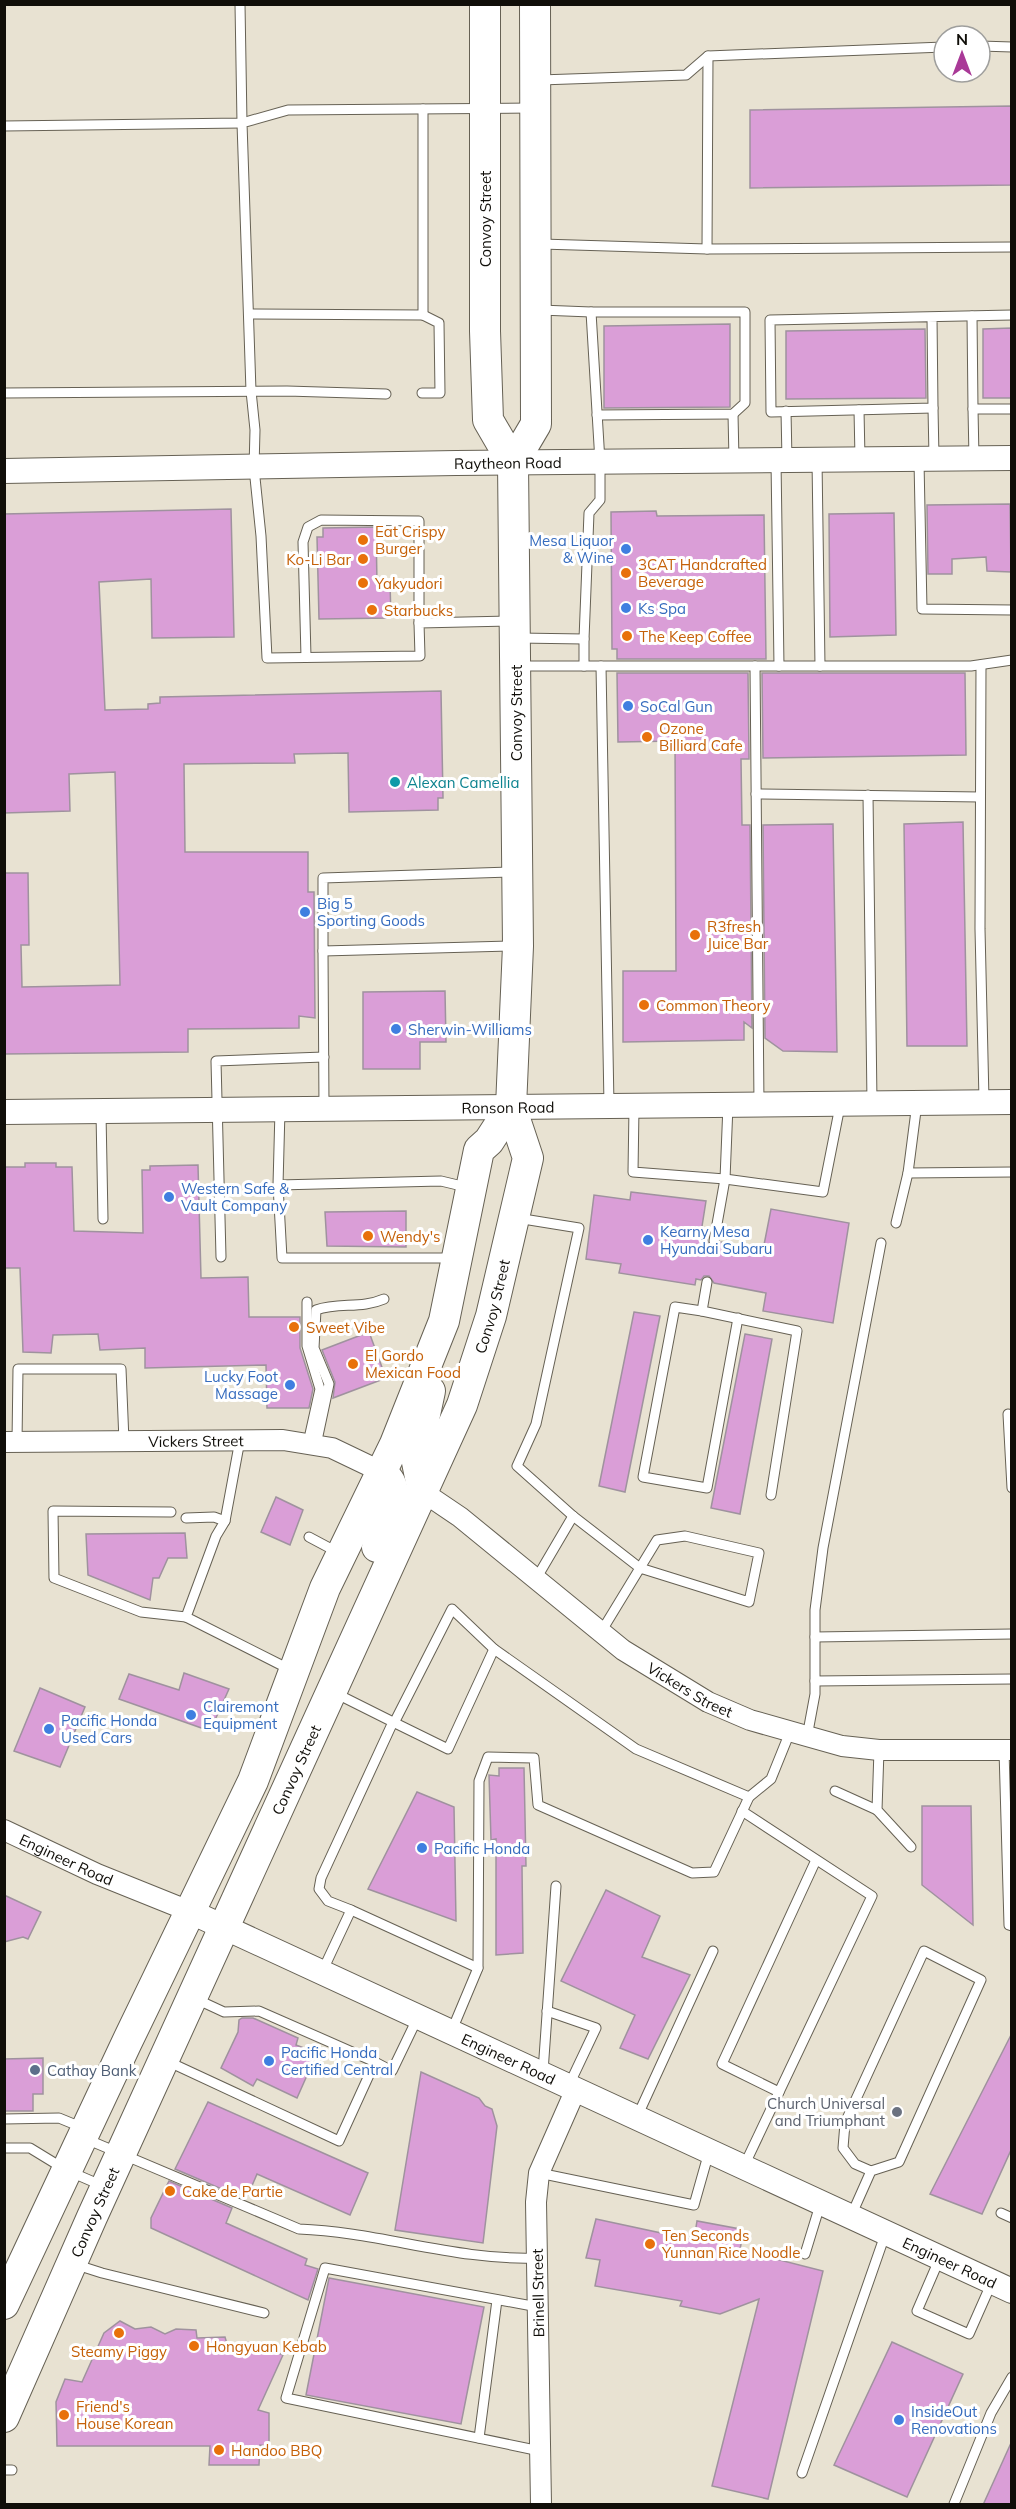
<svg xmlns="http://www.w3.org/2000/svg" width="1016" height="2509" viewBox="0 0 1016 2509" font-family="Mulish,sans-serif">
<rect width="100%" height="100%" fill="#e8e2d2"/>
<g fill="#da9ed7" stroke="#9f929e" stroke-width="1.5">
<path d="M 1011,106 L 1011,185 L 750,188 L 750,110 Z"/>
<path d="M 730,324 L 730,407 L 604,408 L 604,326 Z"/>
<path d="M 1011,328 L 1011,398 L 983,398 L 983,329 Z"/>
<path d="M 925,329 L 926,398 L 786,399 L 786,331 Z"/>
<path d="M 1010,504 L 1011,572 L 987,571 L 986,557 L 952,559 L 952,574 L 928,574 L 927,505 Z"/>
<path d="M 231,509 L 234,637 L 152,638 L 151,579 L 99,582 L 105,710 L 148,709 L 148,704 L 160,703 L 160,697 L 441,691 L 443,798 L 438,798 L 438,810 L 349,812 L 348,753 L 294,754 L 295,763 L 184,764 L 185,852 L 308,852 L 308,892 L 314,892 L 315,1018 L 299,1016 L 299,1028 L 188,1029 L 188,1052 L 4,1054 L 4,873 L 28,873 L 29,945 L 21,945 L 22,987 L 120,985 L 115,772 L 69,774 L 70,811 L 4,813 L 4,514 Z"/>
<path d="M 656,511 L 657,516 L 764,515 L 766,659 L 617,659 L 617,649 L 612,649 L 611,512 Z"/>
<path d="M 894,513 L 896,635 L 830,637 L 829,514 Z"/>
<path d="M 376,527 L 377,583 L 390,583 L 391,618 L 319,619 L 317,537 L 323,537 L 323,528 Z"/>
<path d="M 617,673 L 748,673 L 749,759 L 741,759 L 742,825 L 750,825 L 752,1028 L 744,1022 L 744,1040 L 623,1042 L 623,971 L 676,971 L 675,741 L 618,742 Z"/>
<path d="M 762,673 L 965,673 L 966,755 L 763,758 Z"/>
<path d="M 963,822 L 967,1046 L 907,1046 L 904,824 Z"/>
<path d="M 833,824 L 837,1052 L 783,1051 L 765,1038 L 763,825 Z"/>
<path d="M 445,991 L 446,1042 L 420,1042 L 420,1069 L 363,1069 L 363,992 Z"/>
<path d="M 25,1163 L 56,1163 L 56,1167 L 72,1167 L 74,1231 L 143,1233 L 142,1170 L 150,1170 L 150,1166 L 198,1165 L 201,1278 L 248,1277 L 249,1317 L 300,1317 L 300,1348 L 313,1389 L 309,1408 L 267,1408 L 266,1365 L 145,1368 L 145,1348 L 100,1350 L 98,1334 L 53,1335 L 51,1353 L 23,1352 L 20,1268 L 4,1268 L 4,1167 L 25,1167 Z"/>
<path d="M 631,1192 L 706,1201 L 700,1239 L 707,1240 L 709,1246 L 713,1248 L 721,1242 L 763,1250 L 771,1209 L 849,1223 L 833,1323 L 763,1311 L 766,1293 L 714,1283 L 709,1276 L 704,1276 L 701,1280 L 696,1279 L 695,1285 L 619,1273 L 621,1264 L 586,1259 L 594,1195 L 630,1200 Z"/>
<path d="M 406,1211 L 406,1247 L 327,1246 L 325,1212 Z"/>
<path d="M 634,1312 L 660,1316 L 625,1492 L 599,1486 Z"/>
<path d="M 369,1332 L 386,1378 L 333,1398 L 335,1382 L 322,1350 Z"/>
<path d="M 745,1334 L 772,1339 L 740,1514 L 711,1508 Z"/>
<path d="M 276,1497 L 303,1510 L 290,1545 L 261,1532 Z"/>
<path d="M 185,1533 L 187,1558 L 168,1558 L 159,1578 L 153,1578 L 150,1600 L 88,1575 L 86,1534 Z"/>
<path d="M 184,1673 L 229,1689 L 210,1731 L 119,1699 L 129,1674 L 179,1690 Z"/>
<path d="M 40,1688 L 85,1707 L 60,1767 L 14,1751 Z"/>
<path d="M 499,1768 L 524,1768 L 526,1866 L 522,1866 L 523,1953 L 496,1955 L 496,1839 L 491,1840 L 489,1775 L 499,1776 Z"/>
<path d="M 417,1792 L 454,1807 L 456,1921 L 368,1889 Z"/>
<path d="M 922,1806 L 971,1806 L 973,1925 L 922,1885 Z"/>
<path d="M 606,1890 L 660,1916 L 642,1957 L 690,1975 L 648,2059 L 620,2048 L 635,2015 L 561,1981 Z"/>
<path d="M 4,1895 L 41,1912 L 28,1939 L 23,1937 L 4,1942 Z"/>
<path d="M 242,2018 L 253,2018 L 298,2038 L 296,2045 L 317,2053 L 297,2098 L 257,2079 L 253,2086 L 221,2068 L 238,2032 L 239,2020 Z"/>
<path d="M 1011,2035 L 1011,2150 L 982,2214 L 930,2194 Z"/>
<path d="M 43,2058 L 43,2094 L 33,2094 L 33,2111 L 4,2111 L 4,2059 Z"/>
<path d="M 421,2072 L 479,2098 L 485,2106 L 492,2109 L 497,2126 L 483,2243 L 395,2230 Z"/>
<path d="M 208,2102 L 368,2173 L 350,2215 L 257,2174 L 251,2188 L 243,2184 L 238,2196 L 175,2169 Z"/>
<path d="M 169,2181 L 232,2208 L 226,2223 L 307,2259 L 305,2265 L 318,2269 L 308,2300 L 151,2228 L 151,2218 Z"/>
<path d="M 596,2219 L 694,2240 L 697,2221 L 740,2229 L 742,2238 L 740,2250 L 823,2271 L 768,2499 L 712,2486 L 759,2299 L 720,2314 L 680,2306 L 682,2301 L 595,2286 L 600,2260 L 586,2258 Z"/>
<path d="M 329,2278 L 484,2307 L 461,2424 L 306,2395 Z"/>
<path d="M 120,2321 L 135,2329 L 151,2327 L 165,2334 L 176,2329 L 196,2330 L 197,2338 L 225,2337 L 227,2344 L 252,2342 L 283,2355 L 258,2410 L 269,2413 L 269,2446 L 260,2445 L 259,2465 L 209,2465 L 210,2446 L 57,2446 L 56,2402 L 65,2379 L 82,2382 L 104,2333 Z"/>
<path d="M 892,2342 L 963,2374 L 907,2497 L 834,2465 Z"/>
<path d="M 1011,2443 L 1011,2505 L 983,2505 Z"/>
</g>
<g fill="none" stroke-linecap="round" stroke-linejoin="round">
<g stroke="#666154" stroke-width="11">
<g id="service">
<path d="M 980,46 L 1012,47"/>
<path d="M 540,80 L 686,75 L 708,56 L 944,47"/>
<path d="M 4,126 L 242,123 L 240,4"/>
<path d="M 541,244 L 707,249 L 1012,247"/>
<path d="M 707,249 L 708,56"/>
<path d="M 540,310 L 591,312 L 745,312 L 745,403 L 733,414 L 597,415"/>
<path d="M 249,314 L 423,315 L 423,109"/>
<path d="M 972,316 L 973,409"/>
<path d="M 932,317 L 933,408 L 771,412 L 770,320 L 1012,315"/>
<path d="M 4,393 L 287,391 L 386,394"/>
<path d="M 422,393 L 440,393 L 439,323 L 423,315"/>
<path d="M 933,408 L 934,457"/>
<path d="M 859,410 L 860,458"/>
<path d="M 786,411 L 787,460"/>
<path d="M 733,414 L 734,460"/>
<path d="M 974,458 L 973,409 L 1012,409"/>
<path d="M 817,460 L 820,666"/>
<path d="M 776,461 L 779,666"/>
<path d="M 919,461 L 922,609 L 1012,610"/>
<path d="M 510,621 L 419,623 L 420,656 L 267,658 L 261,536 L 254,468 L 255,430 L 251,391 L 242,123 L 288,110 L 533,108"/>
<path d="M 518,638 L 584,639 L 589,513 L 600,500 L 600,462 L 591,312"/>
<path d="M 584,639 L 584,666"/>
<path d="M 306,657 L 303,542 L 308,527 L 321,520 L 419,521 L 419,623"/>
<path d="M 981,665 L 980,929 L 984,1100"/>
<path d="M 518,666 L 971,666 L 1012,660"/>
<path d="M 601,666 L 609,1105"/>
<path d="M 755,666 L 759,1105"/>
<path d="M 756,794 L 980,797"/>
<path d="M 868,795 L 872,1102"/>
<path d="M 512,872 L 323,878 L 323,951 L 514,946"/>
<path d="M 323,951 L 324,1107"/>
<path d="M 917,1103 L 908,1173 L 1012,1172"/>
<path d="M 634,1108 L 633,1172 L 725,1179 L 823,1192 L 840,1106"/>
<path d="M 280,1110 L 278,1185 L 282,1258 L 452,1258"/>
<path d="M 101,1113 L 103,1219"/>
<path d="M 278,1185 L 441,1181 L 466,1187"/>
<path d="M 517,1218 L 579,1228 L 536,1424 L 517,1466 L 573,1516 L 640,1568 L 749,1602 L 759,1553 L 685,1536 L 657,1540 L 601,1632"/>
<path d="M 896,1223 L 908,1173"/>
<path d="M 714,1241 L 725,1179 L 728,1105"/>
<path d="M 881,1243 L 823,1548 L 815,1610 L 815,1681 L 1012,1679"/>
<path d="M 221,1257 L 216,1061 L 324,1057"/>
<path d="M 707,1282 L 702,1311 L 797,1331 L 771,1495"/>
<path d="M 307,1302 L 307,1346 L 320,1389 L 308,1443"/>
<path d="M 702,1311 L 675,1307 L 643,1477 L 707,1488 L 738,1318"/>
<path d="M 1008,1414 L 1012,1488"/>
<path d="M 240,1440 L 225,1521 L 216,1536 L 186,1617 L 291,1670"/>
<path d="M 17,1442 L 18,1369 L 121,1369 L 124,1441"/>
<path d="M 316,1445 L 329,1384 L 314,1348 L 316,1310 C 339,1302 361,1309 384,1299"/>
<path d="M 171,1512 L 53,1511 L 54,1578 L 141,1612 L 186,1617"/>
<path d="M 186,1518 L 214,1517 L 225,1521"/>
<path d="M 309,1537 L 339,1553"/>
<path d="M 536,1579 L 573,1516"/>
<path d="M 815,1637 L 1012,1634"/>
<path d="M 393,1722 L 448,1749 L 494,1649"/>
<path d="M 394,1723 L 452,1609 L 494,1649 L 636,1749 L 749,1797"/>
<path d="M 807,1737 L 815,1694 L 815,1681"/>
<path d="M 879,1750 L 877,1810 L 911,1847"/>
<path d="M 1004,1750 L 1009,1925 L 1012,1926"/>
<path d="M 835,1791 L 877,1810"/>
<path d="M 742,1811 L 872,1896 L 744,2166"/>
<path d="M 351,1910 L 478,1968"/>
<path d="M 322,1972 L 351,1910 L 328,1901 L 319,1889 L 321,1878 L 393,1722 L 335,1693"/>
<path d="M 547,2011 L 596,2028 L 569,2085"/>
<path d="M 452,2030 L 478,1968 L 479,1781 L 488,1757 L 534,1758 L 538,1805 L 692,1873 L 714,1872 L 749,1797 L 771,1779 L 790,1732"/>
<path d="M 169,2062 L 339,2141 L 375,2062 L 259,2011 L 224,2012 L 196,1999"/>
<path d="M 375,2062 L 392,2071 L 418,2017"/>
<path d="M 543,2072 L 556,1886"/>
<path d="M 779,2092 L 722,2064 L 816,1860"/>
<path d="M 637,2117 L 713,1951"/>
<path d="M 4,2119 L 59,2118 L 81,2127"/>
<path d="M 86,2139 L 299,2229 C 379,2232 457,2261 537,2258"/>
<path d="M 4,2148 L 30,2148 L 66,2170 L 103,2186"/>
<path d="M 539,2173 L 694,2205 L 709,2152"/>
<path d="M 1001,2213 L 1012,2218"/>
<path d="M 851,2216 L 871,2171 L 899,2162 L 981,1980 L 924,1951 L 845,2123 L 843,2148 L 855,2164 L 871,2171"/>
<path d="M 805,2254 L 820,2205"/>
<path d="M 939,2260 L 917,2311 L 969,2334 L 992,2282"/>
<path d="M 77,2265 L 102,2273 L 264,2313"/>
<path d="M 538,2307 L 325,2268 L 286,2398 L 540,2451"/>
<path d="M 479,2438 L 497,2300"/>
<path d="M 4,2470 L 12,2470"/>
<path d="M 802,2473 L 885,2235"/>
<path d="M 954,2504 L 991,2413 L 1012,2377"/>
</g>
</g>
<g stroke="#666154" stroke-width="22">
<g id="minor">
<path id="s1" d="M 4,1442 L 283,1440 L 332,1448 L 380,1471"/>
<path id="s2" d="M 423,1492 L 460,1517 L 623,1650 L 708,1702 L 750,1720 L 842,1746 L 879,1750 L 1012,1750"/>
<path id="s3" d="M 4,1830 L 97,1874 L 189,1911"/>
<path d="M 541,2504 L 536,2202 L 539,2173 L 576,2089"/>
</g>
</g>
<g stroke="#666154" stroke-width="26">
<g id="tertiary">
<path id="s4" d="M 4,471 L 456,463 L 1012,458"/>
<path id="s5" d="M 4,1112 L 1012,1102"/>
<path id="s6" d="M 189,1911 L 1012,2291"/>
</g>
</g>
<g stroke="#666154" stroke-width="32">
<g id="primary">
<path d="M 513,463 L 536,424 L 535,4"/>
<path d="M 423,1492 L 416,1457 L 430,1391"/>
<path d="M 377,1547 C 386,1530 400,1501 390,1482 C 388,1478 383,1474 380,1471"/>
<path d="M 4,2304 L 127,2042 L 253,1781 L 325,1588 L 395,1444 L 444,1321 L 479,1150 L 489,1141 L 511,1107"/>
<path id="s7" d="M 4,2417 L 92,2217 L 462,1405 L 491,1316 L 528,1158 L 511,1107 L 518,946 L 513,463 L 488,420 L 485,331 L 485,4"/>
</g>
</g>
<use href="#service" stroke="#fff" stroke-width="9"/>
<use href="#minor" stroke="#fff" stroke-width="20"/>
<use href="#tertiary" stroke="#fff" stroke-width="24"/>
<use href="#primary" stroke="#fff" stroke-width="30"/>
</g>
<g fill="#e8710a" stroke="#fff" stroke-width="2">
<circle cx="363" cy="540" r="6"/>
<circle cx="363" cy="559" r="6"/>
<circle cx="626" cy="573" r="6"/>
<circle cx="363" cy="583" r="6"/>
<circle cx="372" cy="610" r="6"/>
<circle cx="627" cy="636" r="6"/>
<circle cx="647" cy="737" r="6"/>
<circle cx="695" cy="935" r="6"/>
<circle cx="644" cy="1005" r="6"/>
<circle cx="368" cy="1236" r="6"/>
<circle cx="294" cy="1327" r="6"/>
<circle cx="353" cy="1364" r="6"/>
<circle cx="170" cy="2191" r="6"/>
<circle cx="650" cy="2244" r="6"/>
<circle cx="119" cy="2333" r="6"/>
<circle cx="194" cy="2346" r="6"/>
<circle cx="64" cy="2415" r="6"/>
<circle cx="219" cy="2450" r="6"/>
</g>
<g fill="#3f7fe0" stroke="#fff" stroke-width="2">
<circle cx="626" cy="549" r="6"/>
<circle cx="626" cy="608" r="6"/>
<circle cx="628" cy="706" r="6"/>
<circle cx="305" cy="912" r="6"/>
<circle cx="396" cy="1029" r="6"/>
<circle cx="169" cy="1197" r="6"/>
<circle cx="648" cy="1240" r="6"/>
<circle cx="290" cy="1385" r="6"/>
<circle cx="191" cy="1715" r="6"/>
<circle cx="49" cy="1729" r="6"/>
<circle cx="422" cy="1848" r="6"/>
<circle cx="269" cy="2061" r="6"/>
<circle cx="899" cy="2420" r="6"/>
</g>
<circle fill="#0f9aa8" stroke="#fff" stroke-width="2" cx="395" cy="782" r="6"/>
<circle fill="#5c6f8a" stroke="#fff" stroke-width="2" cx="35" cy="2070" r="6"/>
<circle fill="#6b7280" stroke="#fff" stroke-width="2" cx="897" cy="2112" r="6"/>
<g text-anchor="middle" dominant-baseline="central" stroke-width="6" stroke-linejoin="round" paint-order="stroke">
<g font-size="15" fill="#100e09" stroke="#fff">
<text transform="translate(485 219) rotate(-90)">Convoy Street</text>
<text stroke="none"><textPath href="#s4" startOffset="504">Raytheon Road</textPath></text>
<text transform="translate(516 713) rotate(-90)">Convoy Street</text>
<text stroke="none"><textPath href="#s5" startOffset="504">Ronson Road</textPath></text>
<text stroke="none"><textPath href="#s7" startOffset="1214">Convoy Street</textPath></text>
<text stroke="none"><textPath href="#s1" startOffset="192">Vickers Street</textPath></text>
<text stroke="none"><textPath href="#s2" startOffset="333">Vickers Street</textPath></text>
<text stroke="none"><textPath href="#s7" startOffset="710">Convoy Street</textPath></text>
<text stroke="none"><textPath href="#s3" startOffset="69">Engineer Road</textPath></text>
<text stroke="none"><textPath href="#s6" startOffset="352">Engineer Road</textPath></text>
<text stroke="none"><textPath href="#s7" startOffset="224">Convoy Street</textPath></text>
<text stroke="none"><textPath href="#s6" startOffset="838">Engineer Road</textPath></text>
<text transform="translate(538 2293) rotate(-91)">Brinell Street</text>
</g>
<g font-size="15" fill="#c56008" stroke="#fff" text-anchor="start">
<text x="375" y="531">Eat Crispy<tspan x="375" dy="17">Burger</tspan></text>
<text x="351" y="559" text-anchor="end">Ko-Li Bar</text>
<text x="638" y="564">3CAT Handcrafted<tspan x="638" dy="17">Beverage</tspan></text>
<text x="375" y="583">Yakyudori</text>
<text x="384" y="610">Starbucks</text>
<text x="639" y="636">The Keep Coffee</text>
<text x="659" y="728">Ozone<tspan x="659" dy="17">Billiard Cafe</tspan></text>
<text x="707" y="926">R3fresh<tspan x="707" dy="17">Juice Bar</tspan></text>
<text x="656" y="1005">Common Theory</text>
<text x="380" y="1236">Wendy's</text>
<text x="306" y="1327">Sweet Vibe</text>
<text x="365" y="1355">El Gordo<tspan x="365" dy="17">Mexican Food</tspan></text>
<text x="182" y="2191">Cake de Partie</text>
<text x="662" y="2235">Ten Seconds<tspan x="662" dy="17">Yunnan Rice Noodle</tspan></text>
<text x="206" y="2346">Hongyuan Kebab</text>
<text x="119" y="2351" text-anchor="middle">Steamy Piggy</text>
<text x="76" y="2406">Friend's<tspan x="76" dy="17">House Korean</tspan></text>
<text x="231" y="2450">Handoo BBQ</text>
</g>
<g font-size="15" fill="#366cbe" stroke="#fff" text-anchor="start">
<text x="614" y="540" text-anchor="end">Mesa Liquor<tspan x="614" dy="17">&amp; Wine</tspan></text>
<text x="638" y="608">Ks Spa</text>
<text x="640" y="706">SoCal Gun</text>
<text x="317" y="903">Big 5<tspan x="317" dy="17">Sporting Goods</tspan></text>
<text x="408" y="1029">Sherwin-Williams</text>
<text x="181" y="1188">Western Safe &amp;<tspan x="181" dy="17">Vault Company</tspan></text>
<text x="660" y="1231">Kearny Mesa<tspan x="660" dy="17">Hyundai Subaru</tspan></text>
<text x="278" y="1376" text-anchor="end">Lucky Foot<tspan x="278" dy="17">Massage</tspan></text>
<text x="203" y="1706">Clairemont<tspan x="203" dy="17">Equipment</tspan></text>
<text x="61" y="1720">Pacific Honda<tspan x="61" dy="17">Used Cars</tspan></text>
<text x="434" y="1848">Pacific Honda</text>
<text x="281" y="2052">Pacific Honda<tspan x="281" dy="17">Certified Central</tspan></text>
<text x="911" y="2411">InsideOut<tspan x="911" dy="17">Renovations</tspan></text>
</g>
<g font-size="15" fill="#0d838f" stroke="#fff" text-anchor="start">
<text x="407" y="782">Alexan Camellia</text>
</g>
<g font-size="15" fill="#4e5e75" stroke="#fff" text-anchor="start">
<text x="47" y="2070">Cathay Bank</text>
</g>
<g font-size="15" fill="#5b616d" stroke="#fff" text-anchor="end">
<text x="885" y="2103">Church Universal<tspan x="885" dy="17">and Triumphant</tspan></text>
</g>
</g>
<rect width="1016" height="2509" fill="none" stroke="#100e09" stroke-width="12"/>
<g transform="translate(962 54)"><circle r="28" fill="#ffffff" stroke="#9f9f9d" stroke-width="1.5"/>
<path d="M0-4.5L10 22L0 15L-10 22Z" fill="#a93997"/>
<text y="-9" font-size="16" font-weight="bold" text-anchor="middle" fill="#100e09">N</text>
</g>
</svg>
